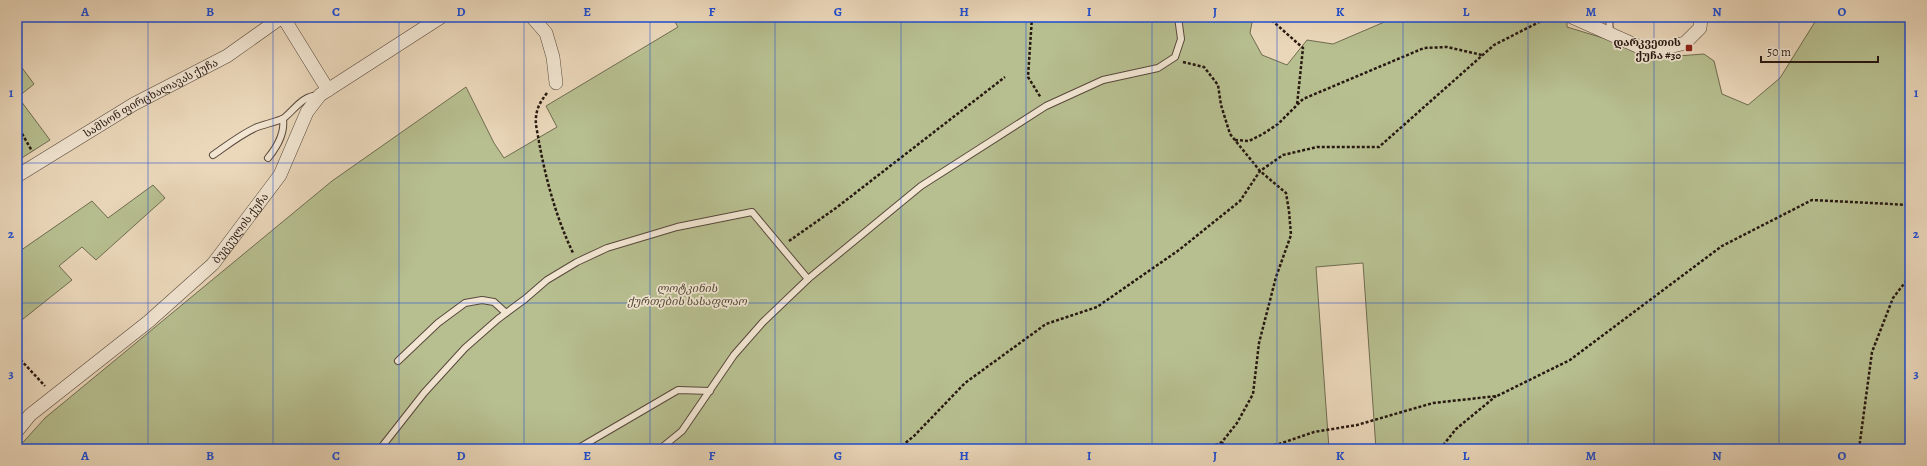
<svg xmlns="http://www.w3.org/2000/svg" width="1927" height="466" viewBox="0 0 1927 466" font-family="Alegreya,'Noto Serif Georgian',serif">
<rect width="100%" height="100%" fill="#ebd8bb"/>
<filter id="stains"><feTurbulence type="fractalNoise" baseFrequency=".005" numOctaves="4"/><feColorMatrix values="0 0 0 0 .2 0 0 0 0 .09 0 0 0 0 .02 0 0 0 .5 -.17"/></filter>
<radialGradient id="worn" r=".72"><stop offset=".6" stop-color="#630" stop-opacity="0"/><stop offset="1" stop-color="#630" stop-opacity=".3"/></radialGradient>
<g fill="#b7bf90" stroke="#6f6c50">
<path d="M 672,17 L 1253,17 L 1250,33 L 1262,55 L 1287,65 L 1307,40 L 1333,44 L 1396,17 L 1567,17 L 1567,27 L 1665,57 L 1704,54 L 1714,61 L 1722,94 L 1748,105 L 1780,78 L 1818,17 L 1910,17 L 1910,449 L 1376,449 L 1363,263 L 1316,267 L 1329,449 L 17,449 L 45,418 L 332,181 L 466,87 L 494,143 L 504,158 L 557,127 L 546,106 L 678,27 Z"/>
<path d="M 17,61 L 34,84 L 18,97 L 50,140 L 17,161 Z"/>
<path d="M 153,185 L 165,198 L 96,260 L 82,247 L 59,266 L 72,280 L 18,323 L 17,321 L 17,253 L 92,201 L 108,218 Z"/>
</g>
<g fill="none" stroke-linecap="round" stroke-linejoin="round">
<g stroke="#58483c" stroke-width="8">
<g id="lane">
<path d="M 1609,17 L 1610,33"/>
<path d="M 213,155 C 226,146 240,135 255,128 C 261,125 280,121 284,118 C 296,108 302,96 319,95"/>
<path d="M 268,158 C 277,147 285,133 283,119"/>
<path d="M 398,361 L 438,323 L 465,303 L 482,300 L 494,302 L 506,313"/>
<path d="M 380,449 L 424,393 L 465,348 L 498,319 L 525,299 L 547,280 L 577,262 L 607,248 L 677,227 L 752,212 L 808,279"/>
<path d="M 577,449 L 678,390 L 710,391"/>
<path d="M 660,449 L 682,431 L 734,355 L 763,322 L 808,279 L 921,186 L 1046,106 L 1103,80 L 1158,68 L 1175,57 L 1181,39 L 1178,17"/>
</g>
</g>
<g stroke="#58483c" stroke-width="14">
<g id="street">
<path d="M 283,17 L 328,90"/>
<path d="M 532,17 L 546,33 L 553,57 L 556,83"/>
<path d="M 1572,17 L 1644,49 L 1665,48 L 1685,43 L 1700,28 L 1701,17"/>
<path id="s1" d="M 17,176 L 134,104 L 227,56 L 282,17"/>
<path id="s2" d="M 17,431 L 30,415 L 148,322 L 213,264 L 280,175 L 307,112 L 320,95 L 441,17"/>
</g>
</g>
<g stroke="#271811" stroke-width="2.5" stroke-dasharray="3 2" stroke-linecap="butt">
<path d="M 1032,17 L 1028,77 L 1041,98"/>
<path d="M 1268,17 L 1303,48 L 1297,105"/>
<path d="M 1183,62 L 1204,67 L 1218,85 L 1221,105 L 1230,134 L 1260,171 L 1286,193 L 1289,211 L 1291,235 L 1276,277 L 1259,343 L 1253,394 L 1237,423 L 1222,442 L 1206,449"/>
<path d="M 547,93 C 541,101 537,107 536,117 C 535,125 538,134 539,142 C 546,180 556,217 573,253"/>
<path d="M 17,125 L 32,151"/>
<path d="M 1235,140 L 1249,141 L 1263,134 L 1278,124 L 1303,99 L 1424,48 L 1447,47 L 1482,55"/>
<path d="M 789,241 L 836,208 L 1005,77"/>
<path d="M 17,356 L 45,386"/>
<path d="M 1222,442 L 1225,449"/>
<path d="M 898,449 L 914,436 L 965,383 L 1046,324 L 1097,307 L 1179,250 L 1240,201 L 1260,171 L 1283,155 L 1317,147 L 1379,147 L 1494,45 L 1549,17"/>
<path d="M 1254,449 L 1279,444 L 1314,432 L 1357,425 L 1433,403 L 1497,396 L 1570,360 L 1722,246 L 1812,200 L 1910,205"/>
<path d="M 1440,449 L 1456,429 L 1496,396"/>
<path d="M 1859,449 L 1872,352 L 1893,298 L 1910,276"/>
</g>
<use href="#lane" stroke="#f2e6d3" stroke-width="6"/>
<use href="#street" stroke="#f2e6d3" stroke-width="13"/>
</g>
<path fill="none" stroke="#1d4ed8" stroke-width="1" stroke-opacity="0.55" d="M 148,17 L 148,449M 273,17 L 273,449M 399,17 L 399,449M 524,17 L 524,449M 650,17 L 650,449M 775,17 L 775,449M 901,17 L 901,449M 1026,17 L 1026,449M 1152,17 L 1152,449M 1277,17 L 1277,449M 1403,17 L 1403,449M 1528,17 L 1528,449M 1654,17 L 1654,449M 1779,17 L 1779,449M 17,163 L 1910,163M 17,303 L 1910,303"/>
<rect fill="#8f2418" stroke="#f2e6d3" stroke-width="1.5" x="1685" y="44" width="8" height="8" rx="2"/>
<g text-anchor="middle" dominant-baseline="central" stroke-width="3.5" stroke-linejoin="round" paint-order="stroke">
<g font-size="11" font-weight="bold" fill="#271811" stroke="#f2e6d3" text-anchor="end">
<text x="1681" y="42">დარკვეთის<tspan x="1681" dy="13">ქუჩა #30</tspan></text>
</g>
<g font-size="11" fill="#271811" stroke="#f2e6d3">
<text stroke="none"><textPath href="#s1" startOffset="155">სამსონ ფირცხალავას ქუჩა</textPath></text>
<text stroke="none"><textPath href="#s2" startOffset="303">ბუგეულის ქუჩა</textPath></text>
</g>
<g font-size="11" font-style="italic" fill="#524a37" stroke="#f2e6d3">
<text x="687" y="288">ლოტკინის<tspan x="687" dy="13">ქურთების სასაფლაო</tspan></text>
</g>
</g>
<rect width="1927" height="466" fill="none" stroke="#ebd8bb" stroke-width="44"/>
<path d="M1761 56v6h117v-6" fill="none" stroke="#271811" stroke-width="2"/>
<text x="1767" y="56" font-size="12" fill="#271811" stroke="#f2e6d3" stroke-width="3" paint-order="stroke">50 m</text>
<rect x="22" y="22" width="1883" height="422" fill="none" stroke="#1d4ed8" stroke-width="1.5"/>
<g font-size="13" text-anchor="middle" font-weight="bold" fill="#1d4ed8">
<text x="85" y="16">A</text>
<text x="210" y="16">B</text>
<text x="336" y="16">C</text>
<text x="461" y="16">D</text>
<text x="587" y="16">E</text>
<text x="712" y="16">F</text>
<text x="838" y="16">G</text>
<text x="964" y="16">H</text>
<text x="1089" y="16">I</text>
<text x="1215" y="16">J</text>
<text x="1340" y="16">K</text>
<text x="1466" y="16">L</text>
<text x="1591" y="16">M</text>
<text x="1717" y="16">N</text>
<text x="1842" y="16">O</text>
<text x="11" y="97">1</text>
<text x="1916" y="97">1</text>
<text x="11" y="238">2</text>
<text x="1916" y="238">2</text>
<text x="11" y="378">3</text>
<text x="1916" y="378">3</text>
<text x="85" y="460">A</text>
<text x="210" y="460">B</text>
<text x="336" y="460">C</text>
<text x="461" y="460">D</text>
<text x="587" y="460">E</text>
<text x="712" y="460">F</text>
<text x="838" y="460">G</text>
<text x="964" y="460">H</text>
<text x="1089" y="460">I</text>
<text x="1215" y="460">J</text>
<text x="1340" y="460">K</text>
<text x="1466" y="460">L</text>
<text x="1591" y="460">M</text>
<text x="1717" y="460">N</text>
<text x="1842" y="460">O</text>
</g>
<rect width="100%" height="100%" filter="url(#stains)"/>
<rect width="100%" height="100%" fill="url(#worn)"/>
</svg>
